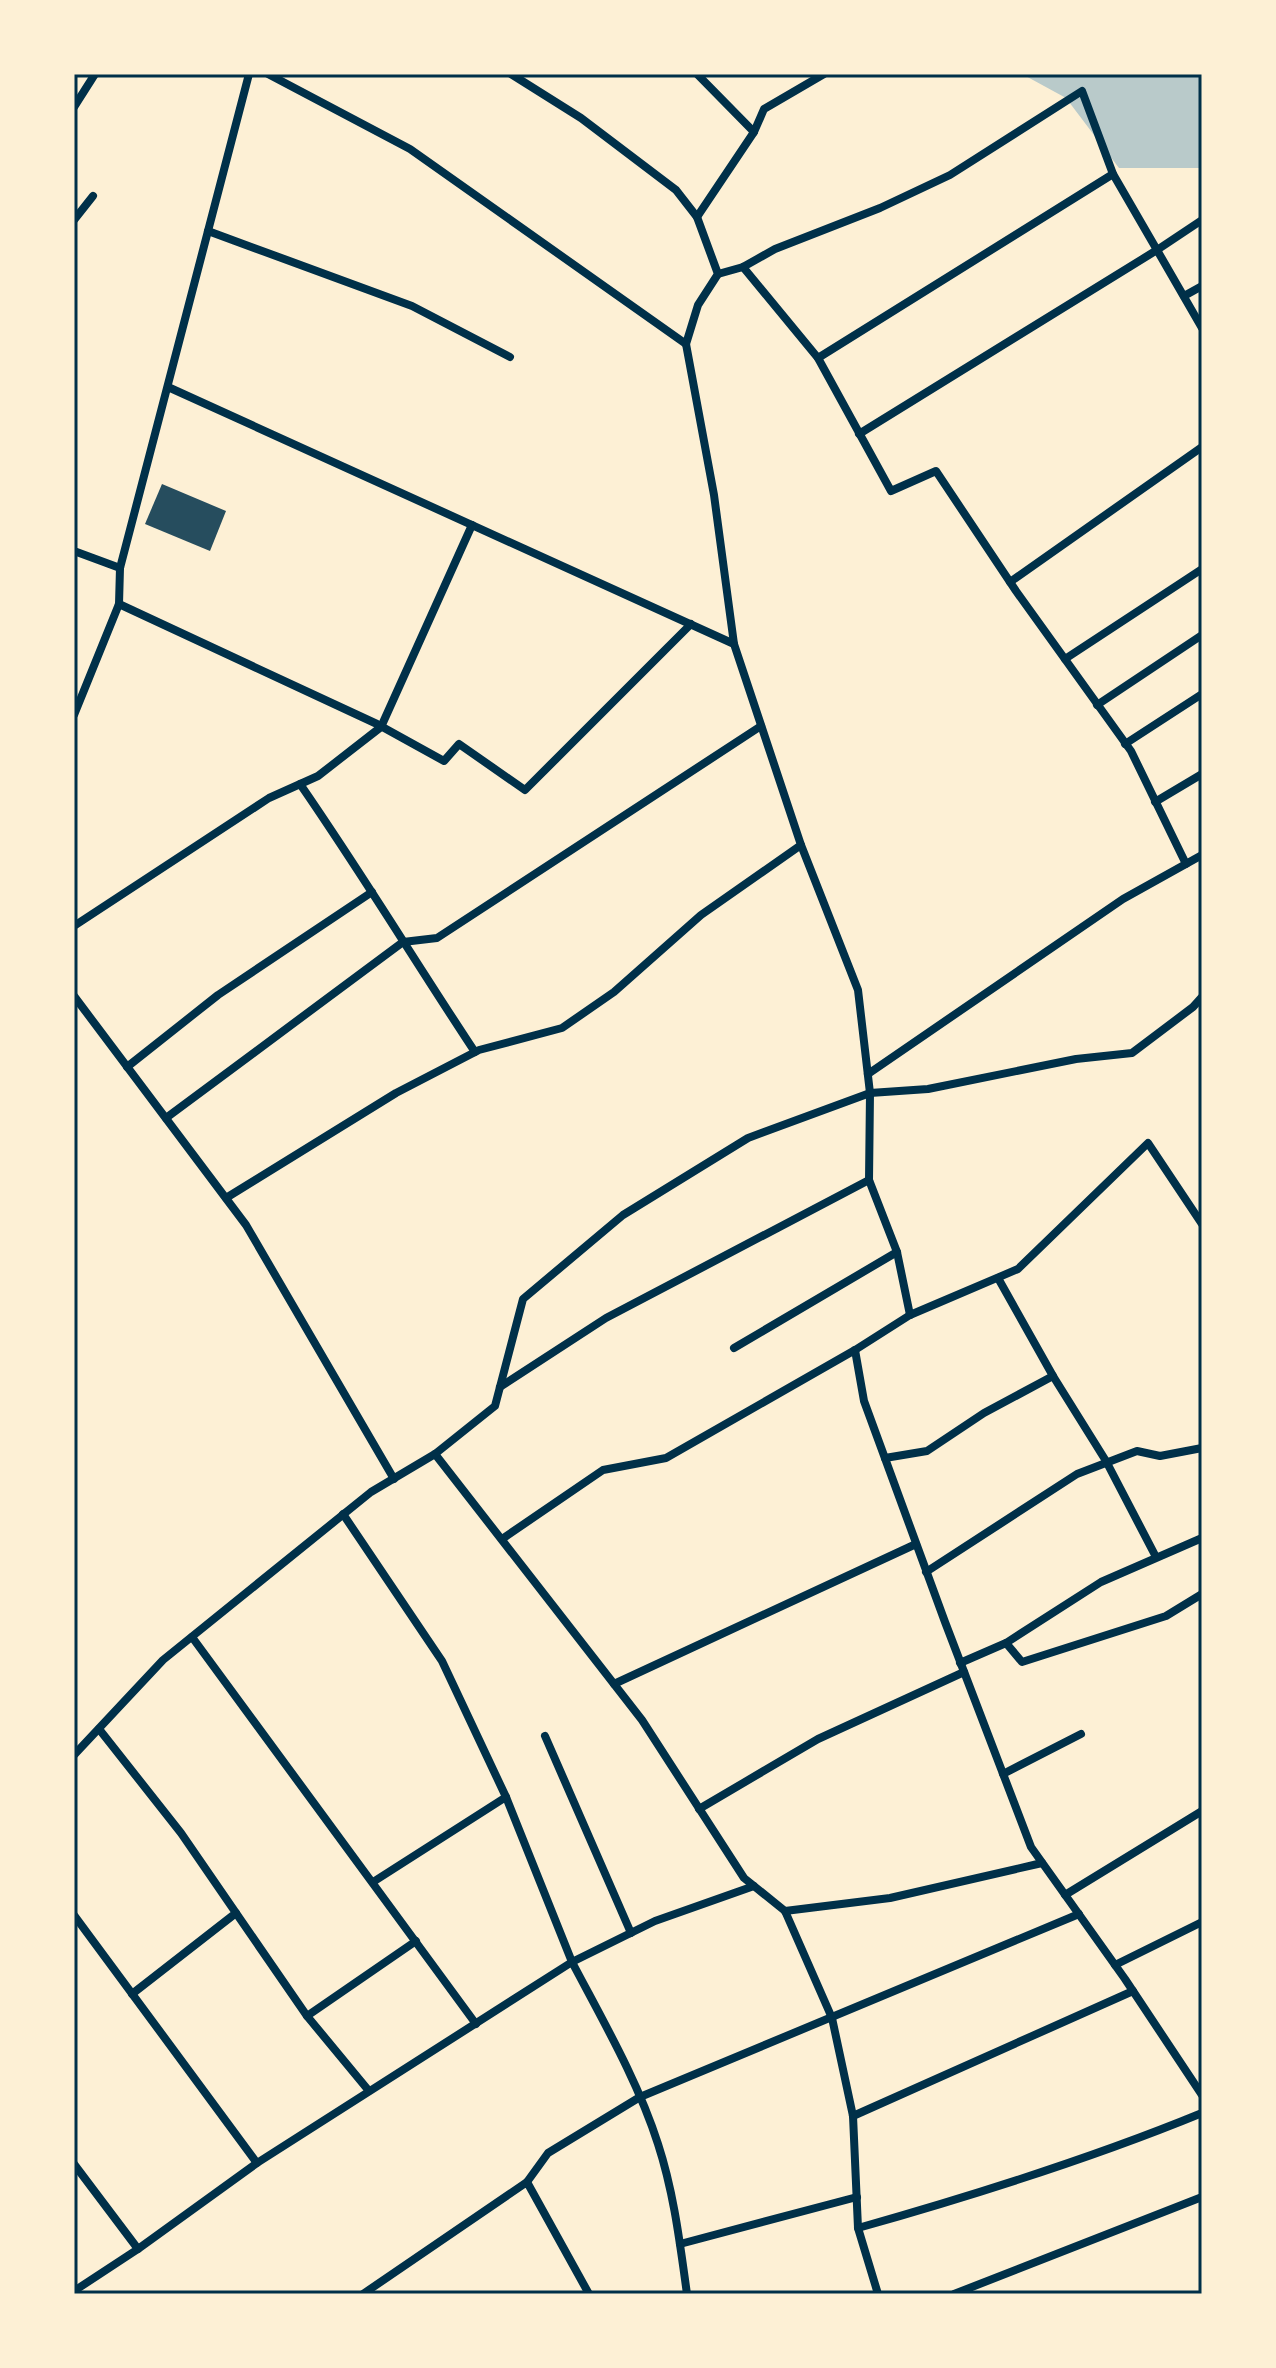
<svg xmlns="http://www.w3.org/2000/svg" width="1276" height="2368" viewBox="0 0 1276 2368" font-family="'Open Sans',sans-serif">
<rect width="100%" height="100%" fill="#fdf0d5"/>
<path fill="#b9caca" d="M 1022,74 L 1202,74 L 1202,168 L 1119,168 L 1066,98 Z"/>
<path fill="#264d5e" d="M 162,484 L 226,511 L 210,551 L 145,524 Z"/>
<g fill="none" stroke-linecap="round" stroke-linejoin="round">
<g stroke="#003049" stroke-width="8">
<path d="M 268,74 L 410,149 L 686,344 L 714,495 L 734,644"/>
<path d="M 511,74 L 581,118 L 676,190 L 697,217 L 718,274 L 698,305 L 686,344"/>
<path d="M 697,74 L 754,132 L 697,217"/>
<path d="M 74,107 L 95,74"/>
<path d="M 754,132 L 764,109 L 824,74"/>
<path d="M 74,220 L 93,196"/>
<path d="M 208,231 L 412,306 L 510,357"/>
<path d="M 743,267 L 818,358 L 891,491 L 936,471 L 1016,591 L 1131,751 L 1186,864"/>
<path d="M 718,274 L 743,267 L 775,249 L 880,208 L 950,175 L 1082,91 L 1113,174 L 1157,250 L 1202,220"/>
<path d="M 1184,296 L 1202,286"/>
<path d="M 818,358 L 1113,174"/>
<path d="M 168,387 L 734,644 L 801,845 L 701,915 L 614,992 L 562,1028 L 479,1050 L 396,1093 L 226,1198"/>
<path d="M 859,434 L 1157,250 L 1202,328"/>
<path d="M 74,551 L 120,568"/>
<path d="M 1010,582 L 1202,447"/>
<path d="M 119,604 L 377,724 L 444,761 L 459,744 L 525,790 L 691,624"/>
<path d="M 1065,659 L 1202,569"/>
<path d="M 1097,705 L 1202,635"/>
<path d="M 74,715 L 119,604 L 120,568 L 249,74"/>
<path d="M 1125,744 L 1202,694"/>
<path d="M 300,784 C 361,872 416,963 475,1052"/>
<path d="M 1155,802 L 1202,774"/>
<path d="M 801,845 L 858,990 L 870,1093 L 869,1180 L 897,1252 L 910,1315"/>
<path d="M 74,926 L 269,798 L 318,776 L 381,727 L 472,525"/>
<path d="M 74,996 L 246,1225 L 394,1479"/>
<path d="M 127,1067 L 218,995 L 372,892"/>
<path d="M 868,1074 L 1123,899 L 1202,855"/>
<path d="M 166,1118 L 403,942 L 437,938 L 761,726"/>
<path d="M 998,1278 L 1053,1376 L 1106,1461 L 1156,1557"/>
<path d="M 734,1348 L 897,1252"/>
<path d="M 855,1350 L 864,1401 L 945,1622 L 1031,1847 L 1125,1979 L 1202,2095"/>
<path d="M 500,1387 L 606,1318 L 869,1180"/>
<path d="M 435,1454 L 642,1720 L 744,1878 L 785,1911 L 832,2018 L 853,2116 L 858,2228 L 878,2294"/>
<path d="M 885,1458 L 927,1451 L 984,1413 L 1053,1376"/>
<path d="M 343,1514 L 442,1661 L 506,1797 L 572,1962 L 655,1921 L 754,1886"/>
<path d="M 502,1539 L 603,1470 L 666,1458 L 855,1350 L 910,1315 L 1018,1269 L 1148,1143 L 1202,1224"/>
<path d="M 926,1572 L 1077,1474 L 1137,1451 L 1160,1456 L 1202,1448"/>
<path d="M 192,1637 L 476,2024"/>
<path d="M 1006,1643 L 1101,1582 L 1202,1538"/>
<path d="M 960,1663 L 1006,1643 L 1022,1662 L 1166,1616 L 1202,1594"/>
<path d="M 614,1684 L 916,1544"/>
<path d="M 99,1729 L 181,1833 L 236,1913 L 132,1994"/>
<path d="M 545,1736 L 631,1933"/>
<path d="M 74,1755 L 163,1660 L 371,1492 L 435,1454 L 495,1406 L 523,1299 L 623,1215 L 748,1138 L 870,1093 L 928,1089 L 1076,1059 L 1132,1053 L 1193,1007 L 1202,997"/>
<path d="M 1003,1774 L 1081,1734"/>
<path d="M 699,1809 L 818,1739 L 964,1672"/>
<path d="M 373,1882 L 506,1797"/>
<path d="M 1065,1895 L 1202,1811"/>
<path d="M 785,1911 L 890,1898 L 1042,1863"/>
<path d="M 236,1913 L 307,2016 L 416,1941"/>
<path d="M 74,1915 L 257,2163 L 572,1962 C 603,2021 638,2081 658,2144 C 674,2193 680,2244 687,2294"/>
<path d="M 1115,1965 L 1202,1922"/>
<path d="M 307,2016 L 369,2091"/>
<path d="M 853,2116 L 1133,1991"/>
<path d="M 74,2164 L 138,2249 L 74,2291"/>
<path d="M 527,2182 L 548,2153 L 640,2097 L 1079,1914"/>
<path d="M 858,2228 C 975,2195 1090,2159 1202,2113"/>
<path d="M 680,2244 L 857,2197"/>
<path d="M 138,2249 L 257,2163"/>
<path d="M 363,2294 L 527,2182 L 589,2294"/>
<path d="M 954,2294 L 1202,2197"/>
</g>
</g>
<rect width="1276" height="2368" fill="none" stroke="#fdf0d5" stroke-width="152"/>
<rect x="76" y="76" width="1124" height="2216" fill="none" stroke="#003049" stroke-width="3"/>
</svg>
